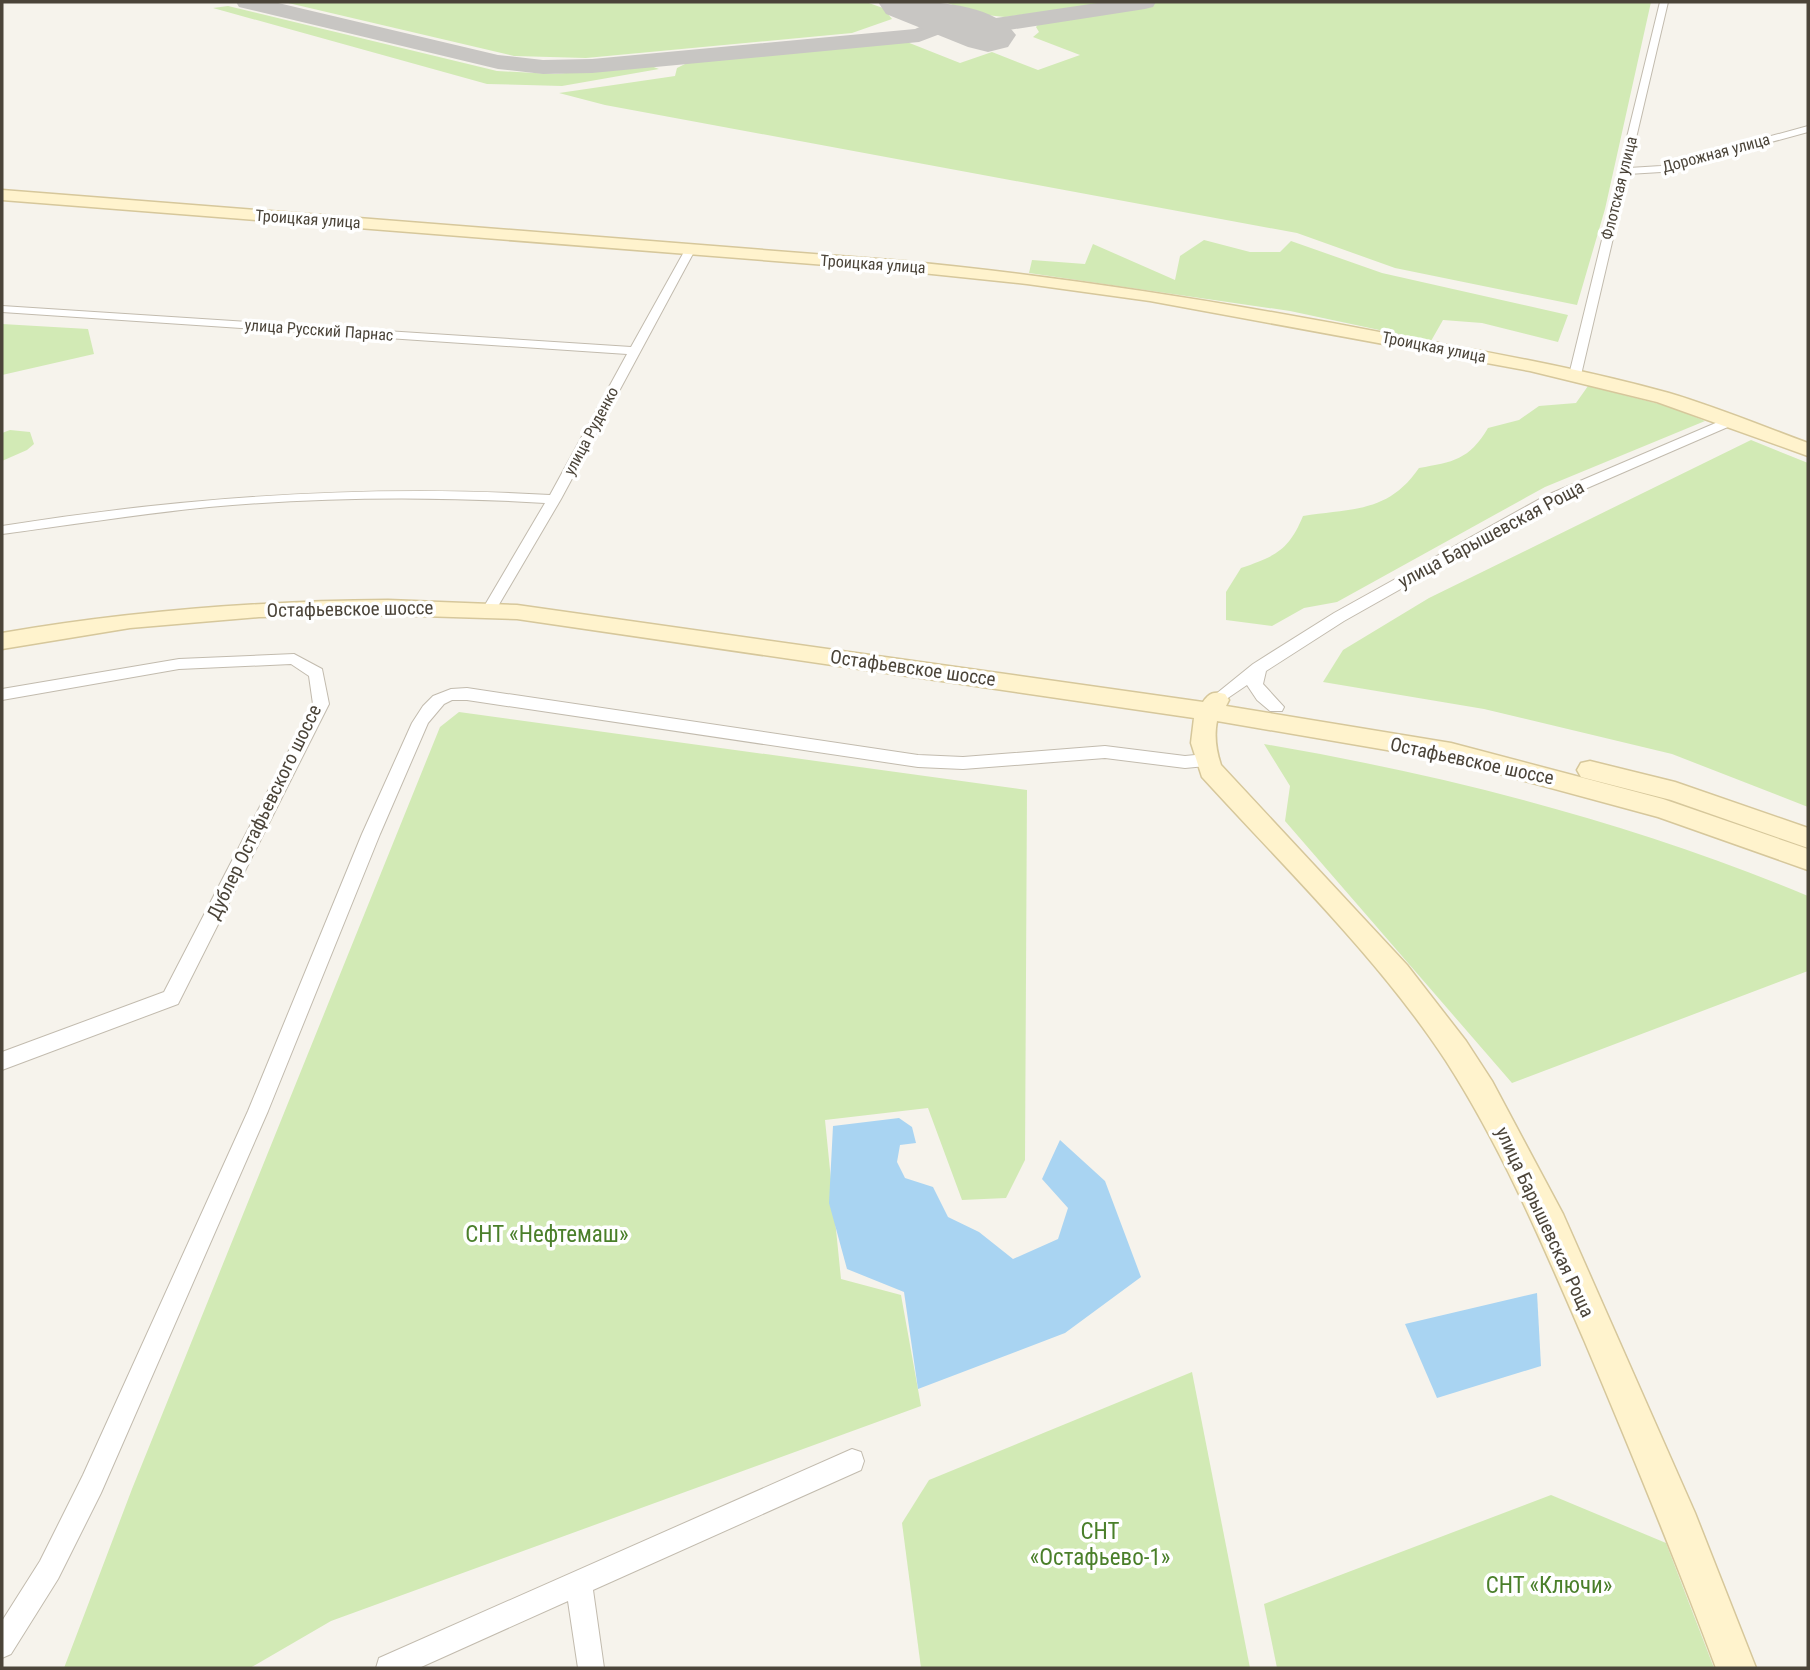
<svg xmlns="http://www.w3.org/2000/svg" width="1810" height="1670" viewBox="0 0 1810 1670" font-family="'Roboto Condensed',sans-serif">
<rect width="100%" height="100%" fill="#f6f3ec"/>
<g fill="#d2eab5">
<path d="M 284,2 L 866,2 L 883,8 L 892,19 L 852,33 L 586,58 L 514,56 Z"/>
<path d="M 945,2 L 1115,2 L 1005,17 L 976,14 Z"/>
<path d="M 1158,2 L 1651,2 L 1605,209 L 1577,305 L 1395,268 L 1297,233 L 605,105 L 559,93 L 675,76 L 677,68 L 687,63 L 907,42 L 960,63 L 992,52 L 1038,70 L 1080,55 L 1033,37 L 1039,32 L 1036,27 L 1042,20 Z"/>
<path d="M 228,6 L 497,71 L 554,74 L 651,66 L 659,69 L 562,86 L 487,84 L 213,8 Z"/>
<path d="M 1204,240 L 1250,252 L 1280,252 L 1291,241 L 1382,273 L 1568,315 L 1558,342 L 1482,323 L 1443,320 L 1431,341 L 1290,311 L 1029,273 L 1032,260 L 1085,264 L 1093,244 L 1175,280 L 1180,256 Z"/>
<path d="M 2,324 L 88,329 L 94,354 L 2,375 Z"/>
<path d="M 1588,386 L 1671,407 L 1705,421 L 1545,487 L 1337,602 L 1304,608 L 1272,626 L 1226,620 L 1226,592 L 1241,568 C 1276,556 1289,550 1303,516 C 1353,508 1388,513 1419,468 C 1453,462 1469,460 1488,428 L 1519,420 L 1539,406 L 1576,403 Z"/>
<path d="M 10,430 L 30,432 L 34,444 L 27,450 L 2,461 L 2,433 Z"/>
<path d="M 1751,440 L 1808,463 L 1808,807 L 1672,754 L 1484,709 L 1323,682 L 1343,650 L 1429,598 Z"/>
<path d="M 459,712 L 1027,790 L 1025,1160 L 1006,1198 L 962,1200 L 928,1108 L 825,1120 L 841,1279 L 901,1295 L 921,1406 L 331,1621 L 250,1668 L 64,1668 L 132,1489 L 440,727 Z"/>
<path d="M 1264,744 C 1451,776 1633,823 1808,896 L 1808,971 L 1512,1083 L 1285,821 L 1290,786 Z"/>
<path d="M 1192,1372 L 1250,1668 L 921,1668 L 902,1523 L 929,1480 Z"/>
<path d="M 1551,1495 L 1666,1543 L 1714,1668 L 1277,1668 L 1264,1604 Z"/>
</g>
<g fill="#a9d4f2">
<path d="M 899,1118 L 912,1127 L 916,1143 L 900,1145 L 897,1162 L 905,1178 L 933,1187 L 948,1217 L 979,1232 L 1013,1259 L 1058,1239 L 1068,1208 L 1042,1179 L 1060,1140 L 1105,1181 L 1141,1277 L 1065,1333 L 918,1389 L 904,1292 L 847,1269 L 829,1203 L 833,1126 Z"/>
<path d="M 1537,1293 L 1541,1366 L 1437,1398 L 1405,1324 Z"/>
</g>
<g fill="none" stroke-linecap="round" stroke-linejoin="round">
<g fill="#c8c6c3" fill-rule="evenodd">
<path d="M 236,2 L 274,2 L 498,55 L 543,60 L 592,59 L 915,29 L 929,23 L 925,14 L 928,9 L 936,7 L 948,13 L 951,26 L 948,31 L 919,42 L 592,73 L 543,74 L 498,69 L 239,7 Z"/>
<path d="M 1104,2 L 1156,2 L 1153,7 L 1145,9 L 996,32 L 957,31 L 954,26 L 957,21 L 996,18 Z"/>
</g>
<path fill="#c8c6c3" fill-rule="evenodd" d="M 878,2 C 918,0 991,0 1016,35 L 1008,47 L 988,52 L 968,47 L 886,14 Z"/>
<g stroke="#c2bbae" stroke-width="2">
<g id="street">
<path d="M 1660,2 L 1668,2 L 1629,168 L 1661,166 L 1808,126 L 1808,132 L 1661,172 L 1628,174 L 1581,375 L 1575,379 L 1569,375 Z"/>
<path d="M 690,247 L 695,250 L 561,499 L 494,613 L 484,613 L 482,610 L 545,503 C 433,496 321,497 209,507 C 139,514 71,525 2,534 L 2,526 C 184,497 365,484 550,495 L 627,354 L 2,312 L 2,306 L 631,347 L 685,250 Z"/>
<path d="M 1732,416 L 1737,417 L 1737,423 L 1555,502 L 1344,621 L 1266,671 L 1263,684 L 1284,707 L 1282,711 L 1270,711 L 1257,700 L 1247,685 L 1219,704 L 1211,698 L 1253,664 L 1334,613 L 1545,496 Z"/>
<path d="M 294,654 L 322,669 L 329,704 L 178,1004 L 2,1070 L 2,1052 L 164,992 L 313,704 L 309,676 L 291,664 L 179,669 L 2,700 L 2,689 L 179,659 Z"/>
<path d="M 467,688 L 918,755 L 963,757 L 1105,746 L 1185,756 L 1206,754 L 1214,760 L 1206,766 L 1185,768 L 1105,758 L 963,769 L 918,767 L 467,700 L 452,700 L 444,704 L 428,723 L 380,834 L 268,1111 L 101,1493 L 58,1579 L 11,1654 L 2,1658 L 2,1621 L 40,1561 L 83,1475 L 248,1111 L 362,834 L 412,723 L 423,706 L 433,696 L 451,689 Z"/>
<path d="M 852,1449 L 861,1452 L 864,1461 L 861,1470 L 593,1590 L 604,1668 L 578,1668 L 568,1601 L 419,1668 L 376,1668 L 379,1658 Z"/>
</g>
</g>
<g stroke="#d6c79b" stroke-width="3">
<g id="secondary">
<path d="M 2,190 L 903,261 C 1069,277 1231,303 1395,335 C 1486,352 1579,368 1669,393 C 1716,407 1762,426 1808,443 L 1808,456 L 1657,402 L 1530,371 L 1150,301 L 1027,284 L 903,271 L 2,200 Z"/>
<path d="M 388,600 L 517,605 L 1203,702 C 1209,693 1214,691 1225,694 L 1229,700 L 1226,706 L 1451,743 L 1663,799 L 1808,849 L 1808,870 L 1658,817 L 1451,761 L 1217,721 C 1214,737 1216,750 1221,765 L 1407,965 L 1466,1041 L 1492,1081 L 1563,1214 L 1695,1513 L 1756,1668 L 1716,1668 C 1675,1558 1630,1449 1584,1340 C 1543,1245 1502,1148 1446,1061 C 1380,960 1283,866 1202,777 L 1191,743 L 1194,718 L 517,619 L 388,615 L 259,617 L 130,628 L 2,649 L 2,633 C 130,611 258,601 388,600 Z"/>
<path d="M 1590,761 L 1675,782 L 1808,828 L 1808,848 L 1671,800 L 1581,777 L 1577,770 L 1581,763 Z"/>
</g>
</g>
<use href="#street" fill="#fff" fill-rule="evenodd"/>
<use href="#secondary" fill="#fff3cd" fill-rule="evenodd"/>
</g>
<g text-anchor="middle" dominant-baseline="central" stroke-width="7" stroke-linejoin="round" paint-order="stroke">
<g font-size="16" fill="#4b4439" stroke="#fff">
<text transform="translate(1716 153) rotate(-15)">Дорожная улица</text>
<text transform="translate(1619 188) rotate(-76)">Флотская улица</text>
<text transform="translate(308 219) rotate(4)">Троицкая улица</text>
<text transform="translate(873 264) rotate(4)">Троицкая улица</text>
<text transform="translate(319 330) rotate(4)">улица Русский Парнас</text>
<text transform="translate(1434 347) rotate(11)">Троицкая улица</text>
<text transform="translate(591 431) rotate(-62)">улица Руденко</text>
</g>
<g font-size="19" fill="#4b4439" stroke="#fff">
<text transform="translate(1491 534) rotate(-28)">улица Барышевская Роща</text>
<text transform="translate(350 609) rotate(-1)">Остафьевское шоссе</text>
<text transform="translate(913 668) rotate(8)">Остафьевское шоссе</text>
<text transform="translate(1472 761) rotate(12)">Остафьевское шоссе</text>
<text transform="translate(264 812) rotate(-64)">Дублер Остафьевского шоссе</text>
<text transform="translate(1545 1222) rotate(65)">улица Барышевская Роща</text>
</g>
<g font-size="23" fill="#4a7f2a" stroke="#fff">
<text x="547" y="1234">СНТ «Нефтемаш»</text>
<text x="1100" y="1531">СНТ<tspan x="1100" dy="26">«Остафьево-1»</tspan></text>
<text x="1549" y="1585">СНТ «Ключи»</text>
</g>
</g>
<rect width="1810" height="1670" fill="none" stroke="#4b4439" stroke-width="7"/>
</svg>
